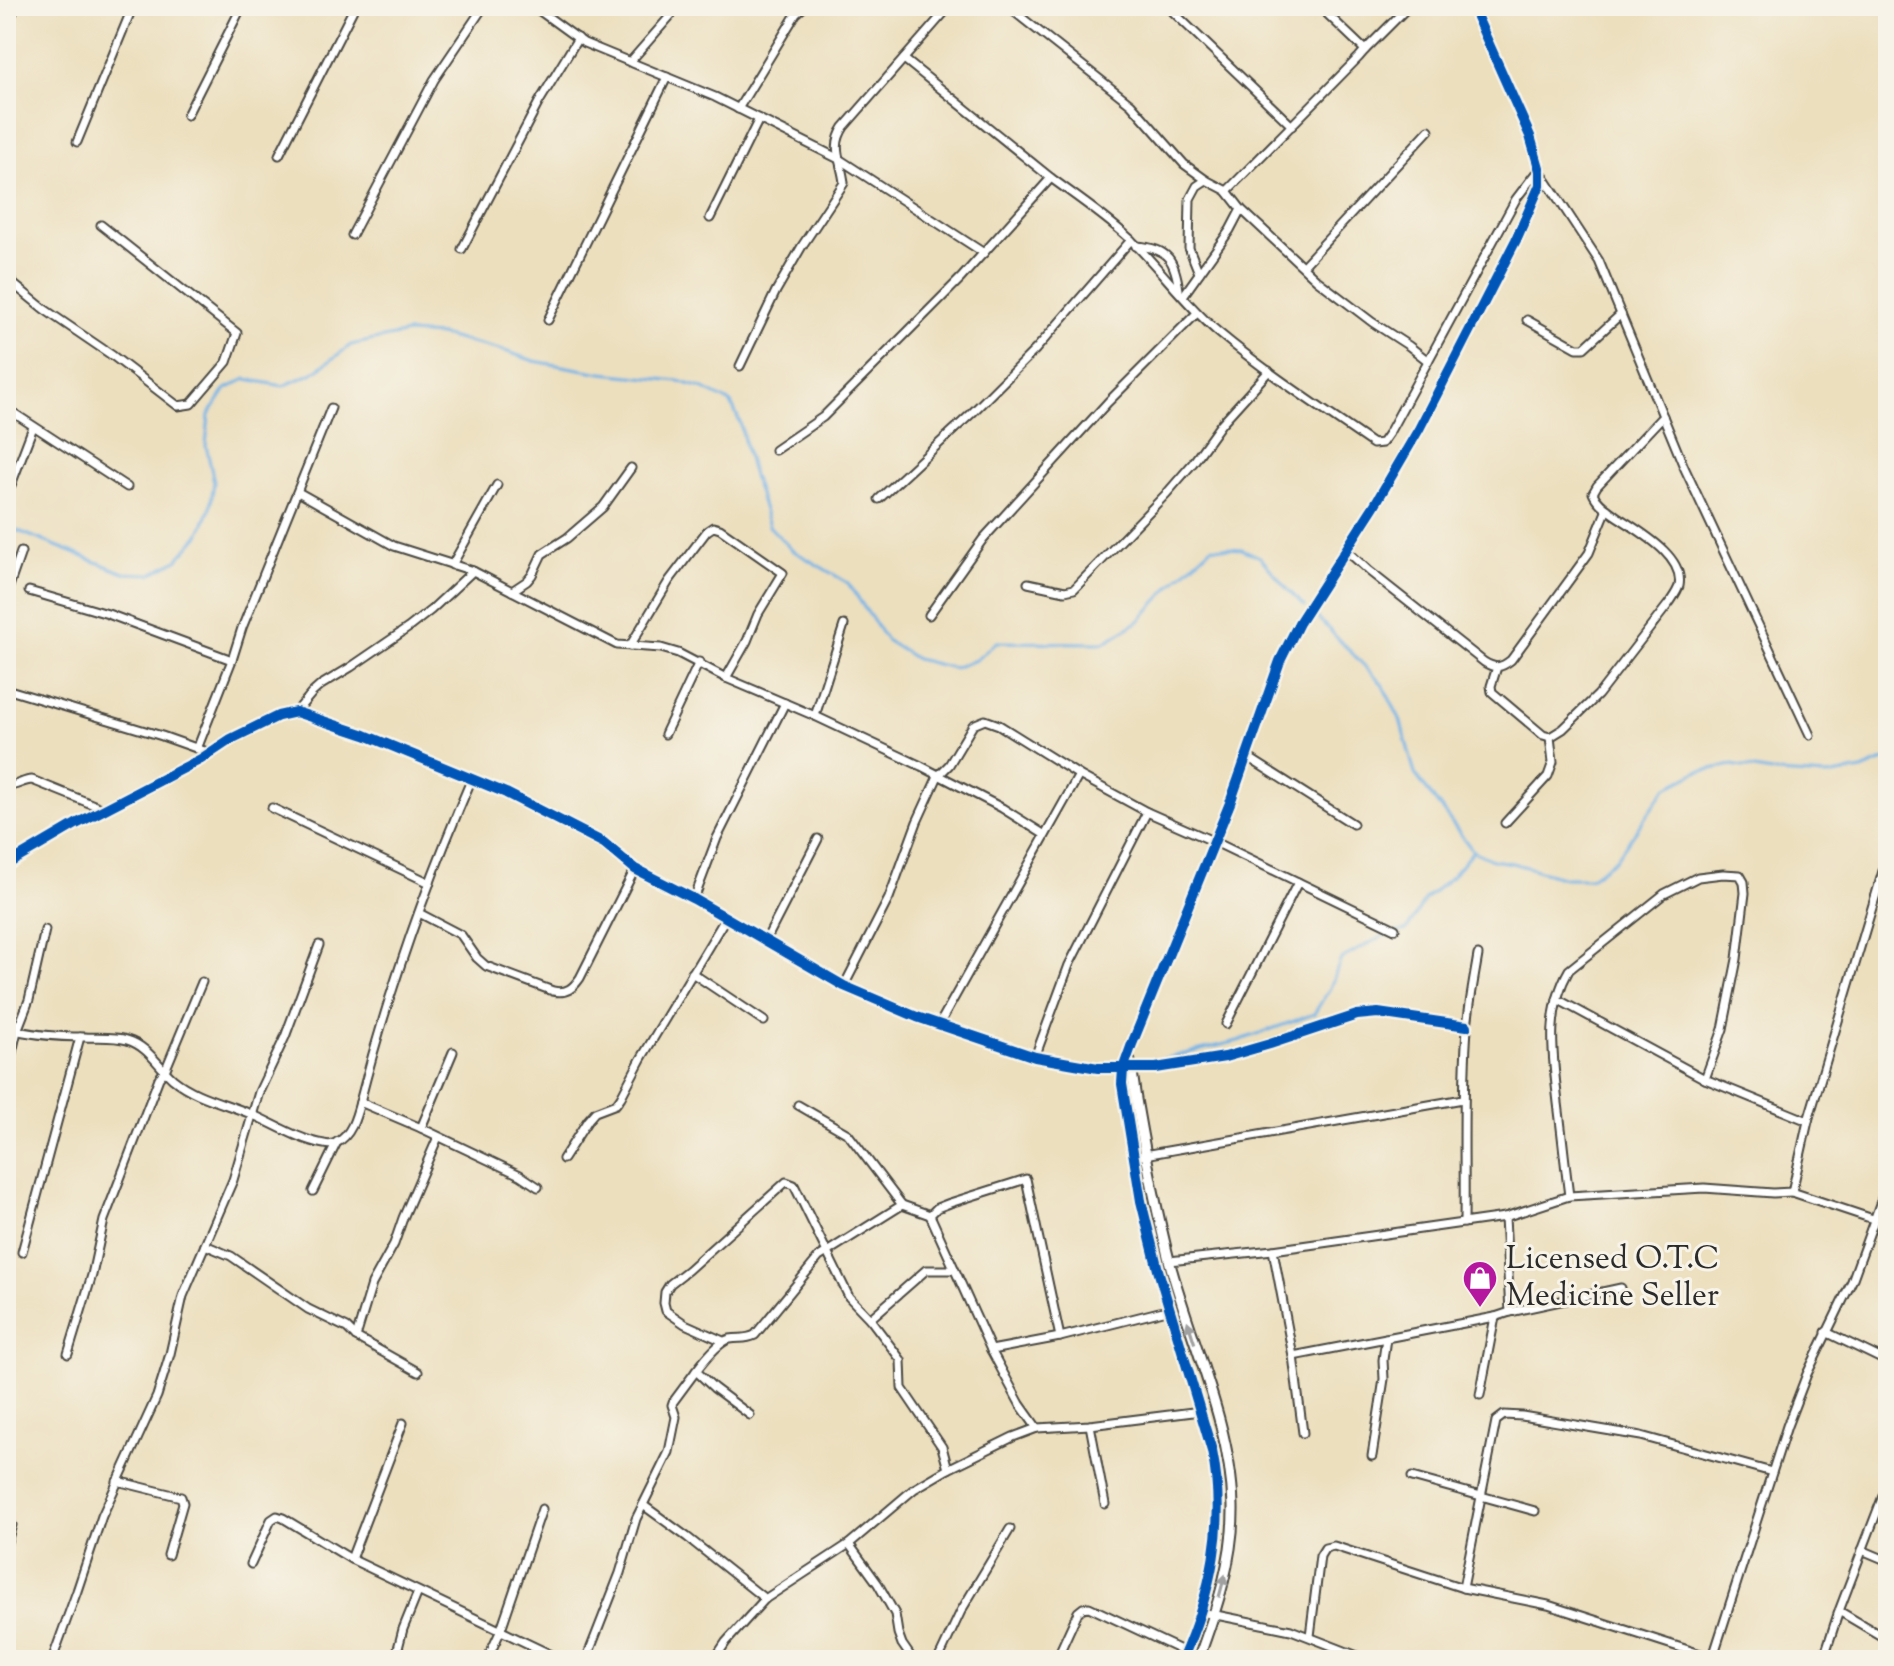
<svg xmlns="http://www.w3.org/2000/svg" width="1894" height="1666" viewBox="0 0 1894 1666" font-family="'Sorts Mill Goudy',serif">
<rect width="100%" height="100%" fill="#f7f3e8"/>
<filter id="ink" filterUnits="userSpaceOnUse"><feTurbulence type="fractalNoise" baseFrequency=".0125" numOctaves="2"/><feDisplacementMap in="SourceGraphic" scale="16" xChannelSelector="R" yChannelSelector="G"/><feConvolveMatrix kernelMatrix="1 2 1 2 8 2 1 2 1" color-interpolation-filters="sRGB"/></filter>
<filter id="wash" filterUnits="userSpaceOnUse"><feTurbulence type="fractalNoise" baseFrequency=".006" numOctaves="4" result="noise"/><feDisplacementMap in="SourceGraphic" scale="32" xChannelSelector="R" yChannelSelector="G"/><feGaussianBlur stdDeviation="1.8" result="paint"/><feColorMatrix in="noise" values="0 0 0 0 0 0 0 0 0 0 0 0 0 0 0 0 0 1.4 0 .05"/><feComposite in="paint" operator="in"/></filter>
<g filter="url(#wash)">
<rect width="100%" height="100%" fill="#ecdfbe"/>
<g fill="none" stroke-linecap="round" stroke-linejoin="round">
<g stroke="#72b2e6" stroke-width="3">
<path d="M 6,526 L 124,573 L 151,574 L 177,560 L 199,535 L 210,509 L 214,482 L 206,445 L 209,415 L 226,389 L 246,379 L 283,386 L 313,373 L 351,345 L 407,333 L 440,335 L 508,352 L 534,361 L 602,373 L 678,381 L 702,388 L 731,403 L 740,422 L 750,466 L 769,526 L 792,550 L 848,583 L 886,640 L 916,659 L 953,668 L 976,660 L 996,642 L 1104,643 L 1139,621 L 1178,578 L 1212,547 L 1242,549 L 1260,557 L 1289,591 L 1305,606"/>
<path d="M 1311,611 L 1382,684 L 1400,719 L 1415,774 L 1473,851 L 1492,860 L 1512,863 L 1565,878 L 1590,878 L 1616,859 L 1666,788 L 1697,772 L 1732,765 L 1777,773 L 1827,776 L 1862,770 L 1888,759"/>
<path d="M 1159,1060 L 1238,1041 L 1314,1014 L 1330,988 L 1341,959 L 1383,936 L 1407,930 L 1425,899 L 1452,876 L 1473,851"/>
</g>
</g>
</g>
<g filter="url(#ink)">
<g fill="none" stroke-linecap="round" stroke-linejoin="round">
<g stroke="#484641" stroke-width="11">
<g id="minor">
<path d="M 533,6 L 584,43 L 715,97 L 839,159 L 984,253"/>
<path d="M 1007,6 L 1131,104 L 1184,164 L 1206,180 L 1227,191 L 1241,209 L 1317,280 L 1372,322 L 1409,346 L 1428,361"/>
<path d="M 1167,6 L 1292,126"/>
<path d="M 6,26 L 16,6"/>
<path d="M 1365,50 L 1409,6"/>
<path d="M 630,62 L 679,6"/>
<path d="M 738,109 L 796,14 L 805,6"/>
<path d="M 187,115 L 242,6"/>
<path d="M 77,142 L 133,6"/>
<path d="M 279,155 L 355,6"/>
<path d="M 1051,178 C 1077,197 1105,216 1129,238 C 1160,268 1185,304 1218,332 C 1267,373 1321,408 1373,444 L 1382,443 L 1389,433 L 1516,199 L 1535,174 L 1540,171 L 1599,261 L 1684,467 L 1810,735"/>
<path d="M 1227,191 L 1359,57 L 1365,50 L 1319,6"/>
<path d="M 710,218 L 759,119"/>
<path d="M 352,235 L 434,80 L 484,6"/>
<path d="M 1136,246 C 1169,248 1175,261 1179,290"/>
<path d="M 462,249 L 539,102 L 578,38"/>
<path d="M 1303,266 L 1429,130"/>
<path d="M 1199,273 L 1189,248 L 1190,199 L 1197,186 L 1206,180"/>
<path d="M 6,278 L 44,309 L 113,356 L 178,406 L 191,404 L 227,362 L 237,333 L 101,225"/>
<path d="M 1183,296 L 1230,230 L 1241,209"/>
<path d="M 548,320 L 667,77"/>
<path d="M 1527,320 L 1577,348 L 1584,348 L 1621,314"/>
<path d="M 740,366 L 776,291 L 802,246 L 844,183 C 842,161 830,148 844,127 L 950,6"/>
<path d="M 6,408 L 127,487"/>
<path d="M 775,450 L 823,417 L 961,278 L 1051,178 L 904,59"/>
<path d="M 11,485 L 33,427"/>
<path d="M 298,492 L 394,546 L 473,571 L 617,645 L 661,648 L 678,653 L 726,678 L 815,716 L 921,766 L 1002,808 L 1045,835"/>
<path d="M 879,499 L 971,414 L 1036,349 L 1131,240"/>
<path d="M 1347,551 L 1369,571 L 1484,662 C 1495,669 1501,668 1511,660 L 1589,553 L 1607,509"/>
<path d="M 452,565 L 497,485"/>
<path d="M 1028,583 L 1065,591 L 1074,589 L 1167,493 L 1193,463 L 1221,424 L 1269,371"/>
<path d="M 29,591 L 108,614 L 232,660"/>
<path d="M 512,591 L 527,581 L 532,575 L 542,554 L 567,538 L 603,507 L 631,468"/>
<path d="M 6,595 L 21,552"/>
<path d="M 929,615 L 983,539 L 1108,402 L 1197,313"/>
<path d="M 630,646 L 669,581 L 707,531 L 713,527 L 720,529 L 783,573 L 758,614 L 747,641 L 726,678"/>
<path d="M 1497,667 L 1491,686 L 1492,692 L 1543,735 L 1550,737 L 1563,729 L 1598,695 L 1670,602 C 1673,597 1677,592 1679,586 C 1685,555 1636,530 1615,515 C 1607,509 1597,503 1593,493 L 1597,486 L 1663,416"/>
<path d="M 6,689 L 162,736 L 210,753"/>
<path d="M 296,712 L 312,693 L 321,685 L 351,667 L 408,628 L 431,610 L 473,571"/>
<path d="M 815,716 L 844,625"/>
<path d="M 665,734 L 699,662"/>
<path d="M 197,749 L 232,660 L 242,628 L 331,408"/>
<path d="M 1246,756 L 1353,824"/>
<path d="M 6,786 C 16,787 23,780 32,780 L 104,809"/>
<path d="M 272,808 L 430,883"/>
<path d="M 1505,823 L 1548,776 L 1553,762 L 1550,737"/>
<path d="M 6,865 L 76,824 L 201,759 L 231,739 L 278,716 L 296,712 L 365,735 L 506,793 L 604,843 L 635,869 L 694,899 L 844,986 L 917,1017 L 1035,1057 L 1098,1068 L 1156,1068 L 1225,1057 L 1270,1044 L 1357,1015 L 1378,1013 L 1467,1026"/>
<path d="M 694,899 L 717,838 L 785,703"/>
<path d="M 419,913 L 461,935 L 477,958 L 486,966 L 553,991 C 567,994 573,988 580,978 L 635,869"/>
<path d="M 765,942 L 818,839"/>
<path d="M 692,973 L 764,1021"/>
<path d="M 844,986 L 889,898 L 917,822 L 938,776 L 949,765 L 973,725 L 985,720 L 999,725 L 1079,775 L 1147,812 L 1215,842 L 1395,929"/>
<path d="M 1557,999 L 1705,1079 L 1808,1121"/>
<path d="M 940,1023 L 1079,775"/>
<path d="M 1226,1024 L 1298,882"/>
<path d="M 6,1028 C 31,1035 59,1037 85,1037 C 99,1038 113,1036 127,1040 C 148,1046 158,1066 173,1079 C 195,1097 225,1103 251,1114 C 274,1124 299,1140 324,1144 C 328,1145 332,1145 336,1143 C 351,1136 356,1117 360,1102 L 421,1128 L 520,1175 L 538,1187"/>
<path d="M 1035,1057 L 1069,965 L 1147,812"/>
<path d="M 6,1078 L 17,1031 L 29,1000 L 45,930"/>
<path d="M 360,1102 C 388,992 427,883 472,778"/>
<path d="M 798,1105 L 848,1134 L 902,1205 L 930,1215"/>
<path d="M 421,1128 L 453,1052"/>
<path d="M 1133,1157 L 1463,1099"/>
<path d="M 563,1159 L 588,1120 L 595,1112 L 616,1104 L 621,1097 L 641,1059 L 725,919"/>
<path d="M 313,1191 L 337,1142"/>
<path d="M 1792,1192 L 1873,1219"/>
<path d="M 1569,1196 C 1565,1165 1562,1134 1558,1103 C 1553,1057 1545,1012 1569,970 L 1664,894 L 1698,877 L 1723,874 L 1740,875 L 1744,882 L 1745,893 L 1737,959 L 1723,1029 L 1705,1079"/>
<path d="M 1505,1217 L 1510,1312"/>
<path d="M 1464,1223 C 1465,1158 1462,1094 1467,1029 C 1469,1004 1474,979 1478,955"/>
<path d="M 205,1245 L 231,1256 L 308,1309 L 347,1328 L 356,1337 L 418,1372"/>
<path d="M 1273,1250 L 1293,1356 L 1303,1433"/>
<path d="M 22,1252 L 80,1037"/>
<path d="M 1169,1261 L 1273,1250 L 1505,1217 L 1569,1196 L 1704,1188 L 1773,1193 L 1792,1192 L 1808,1121 L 1886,861"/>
<path d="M 870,1319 L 926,1270 L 954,1270"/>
<path d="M 1826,1332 L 1888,1362"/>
<path d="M 356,1337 L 372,1284 L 394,1244 L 403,1218 L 438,1137"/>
<path d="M 723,1341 L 685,1324 L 666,1311 L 664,1303 L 665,1292 L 670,1284 L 688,1270 L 786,1182 L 794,1185 L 849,1297 L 870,1319 L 901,1360 L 902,1388 L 942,1447 L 948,1469"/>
<path d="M 991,1350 L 1060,1337 L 1171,1309"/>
<path d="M 68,1354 L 92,1275 L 104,1220 L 159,1078 L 165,1071 L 202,982"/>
<path d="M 1293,1356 L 1495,1317 L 1510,1312 L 1621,1288"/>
<path d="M 696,1371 C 703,1362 719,1341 730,1339 C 740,1337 745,1340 755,1335 L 819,1257 L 902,1205"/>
<path d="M 1480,1395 L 1495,1317"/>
<path d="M 1090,1425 L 1105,1504"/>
<path d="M 1037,1428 L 1020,1404 L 991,1350 L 930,1215 L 937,1208 L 950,1203 L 1026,1179 L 1060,1337"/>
<path d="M 1372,1456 L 1384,1379 L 1383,1360 L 1386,1338"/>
<path d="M 1412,1477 L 1535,1511"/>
<path d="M 117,1481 L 181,1497 L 183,1503 L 168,1555"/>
<path d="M 643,1505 L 687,1537 L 765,1599"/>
<path d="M 849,1544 L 878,1584 L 895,1614 L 898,1633 L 902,1644 L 913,1660"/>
<path d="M 6,1545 L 12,1525"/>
<path d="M 1862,1550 L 1888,1561"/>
<path d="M 351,1559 L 403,1423"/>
<path d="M 251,1564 L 271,1520 L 277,1516 L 283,1518 L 351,1559 L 562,1660"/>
<path d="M 1463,1588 L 1496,1421 L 1504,1415 L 1522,1416 L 1641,1436 L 1772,1472"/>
<path d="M 1839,1611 L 1888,1640"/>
<path d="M 1201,1612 L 1291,1630 L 1368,1660"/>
<path d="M 1310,1636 L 1320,1556 L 1325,1548 L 1334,1546 L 1463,1588 L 1548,1605 L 1713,1658"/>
<path d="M 52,1660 L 77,1591 L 102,1516 L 157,1396 L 170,1354 L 183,1296 L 233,1180 L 259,1092 L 285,1037 L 319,945"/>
<path d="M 395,1660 L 403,1629 L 418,1592"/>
<path d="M 487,1660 L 500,1632 L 542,1509"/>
<path d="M 586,1660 L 620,1573 L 636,1519 L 669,1452 L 676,1417 L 672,1405 L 673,1402 L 696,1371 L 714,1388 L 750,1415"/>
<path d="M 714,1660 L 726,1642 L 765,1599 L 849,1544 L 914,1489 L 948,1469 L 1013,1437 L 1037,1428 L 1090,1425 L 1201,1411"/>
<path d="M 938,1660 L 961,1611 L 1010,1529"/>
<path d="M 1056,1660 L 1078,1612 L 1083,1608 L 1089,1607 L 1185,1652"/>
<path d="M 1712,1660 L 1787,1426 L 1807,1374 L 1852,1281 L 1888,1182"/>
<path d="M 1823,1660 L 1839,1611 L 1888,1483"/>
</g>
</g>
<g stroke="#484641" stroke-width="13">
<g id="tertiary">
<path d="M 1129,1057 C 1133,1073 1134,1089 1137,1105 C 1146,1157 1156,1209 1169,1260 C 1190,1340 1231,1423 1233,1506 C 1234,1559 1216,1611 1198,1660"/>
<path d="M 1182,1660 C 1211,1593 1227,1524 1212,1451 L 1158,1270 L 1141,1201 L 1122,1084 L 1123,1069 L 1132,1044 L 1230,803 L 1280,661 L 1299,623 L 1374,506 L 1419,429 L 1516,240 L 1540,185 L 1540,171 L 1530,136 L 1472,6"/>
</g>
</g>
<use href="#minor" stroke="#fff" stroke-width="7"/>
<use href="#tertiary" stroke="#fff" stroke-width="9"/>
<g stroke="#f7f3e8" stroke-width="15">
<g id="cycleway">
<path d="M 6,865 L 76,824 L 201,759 L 231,739 L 278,716 L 296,712 L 365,735 L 506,793 L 604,843 L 635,869 L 694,899 L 844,986 L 917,1017 L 1035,1057 L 1098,1068 L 1156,1068 L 1225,1057 L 1270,1044 L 1357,1015 L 1378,1013 L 1467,1026"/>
<path d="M 1182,1660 C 1211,1593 1227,1524 1212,1451 L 1158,1270 L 1141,1201 L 1122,1084 L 1123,1069 L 1132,1044 L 1230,803 L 1280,661 L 1299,623 L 1374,506 L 1419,429 L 1516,240 L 1540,185 L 1540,171 L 1530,136 L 1472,6"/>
</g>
</g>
<use href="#cycleway" stroke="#0057b8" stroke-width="10"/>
</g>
<defs><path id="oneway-solid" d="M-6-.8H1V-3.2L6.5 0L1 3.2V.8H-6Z" transform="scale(2)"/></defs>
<g fill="#a0a0a0">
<use href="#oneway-solid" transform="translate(1191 1332) rotate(-108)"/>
<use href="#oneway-solid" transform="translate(1222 1586) rotate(-75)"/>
</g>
</g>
<defs>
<g id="shop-pin" transform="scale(1.8)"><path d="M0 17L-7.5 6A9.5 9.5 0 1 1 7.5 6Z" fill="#b5179e" stroke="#f7f3e8"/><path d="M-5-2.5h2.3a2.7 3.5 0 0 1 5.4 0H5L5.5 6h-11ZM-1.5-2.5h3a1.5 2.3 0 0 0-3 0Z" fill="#fff"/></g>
</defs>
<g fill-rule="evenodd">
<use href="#shop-pin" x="1480" y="1278"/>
</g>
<g text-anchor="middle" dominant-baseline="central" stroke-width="6" stroke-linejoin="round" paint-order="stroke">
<g font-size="32" fill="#2b2b2b" stroke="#f7f3e8" text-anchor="start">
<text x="1506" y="1260">Licensed O.T.C<tspan x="1506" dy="37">Medicine Seller</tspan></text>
</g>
</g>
<rect width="1894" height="1666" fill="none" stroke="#f7f3e8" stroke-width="32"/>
</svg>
